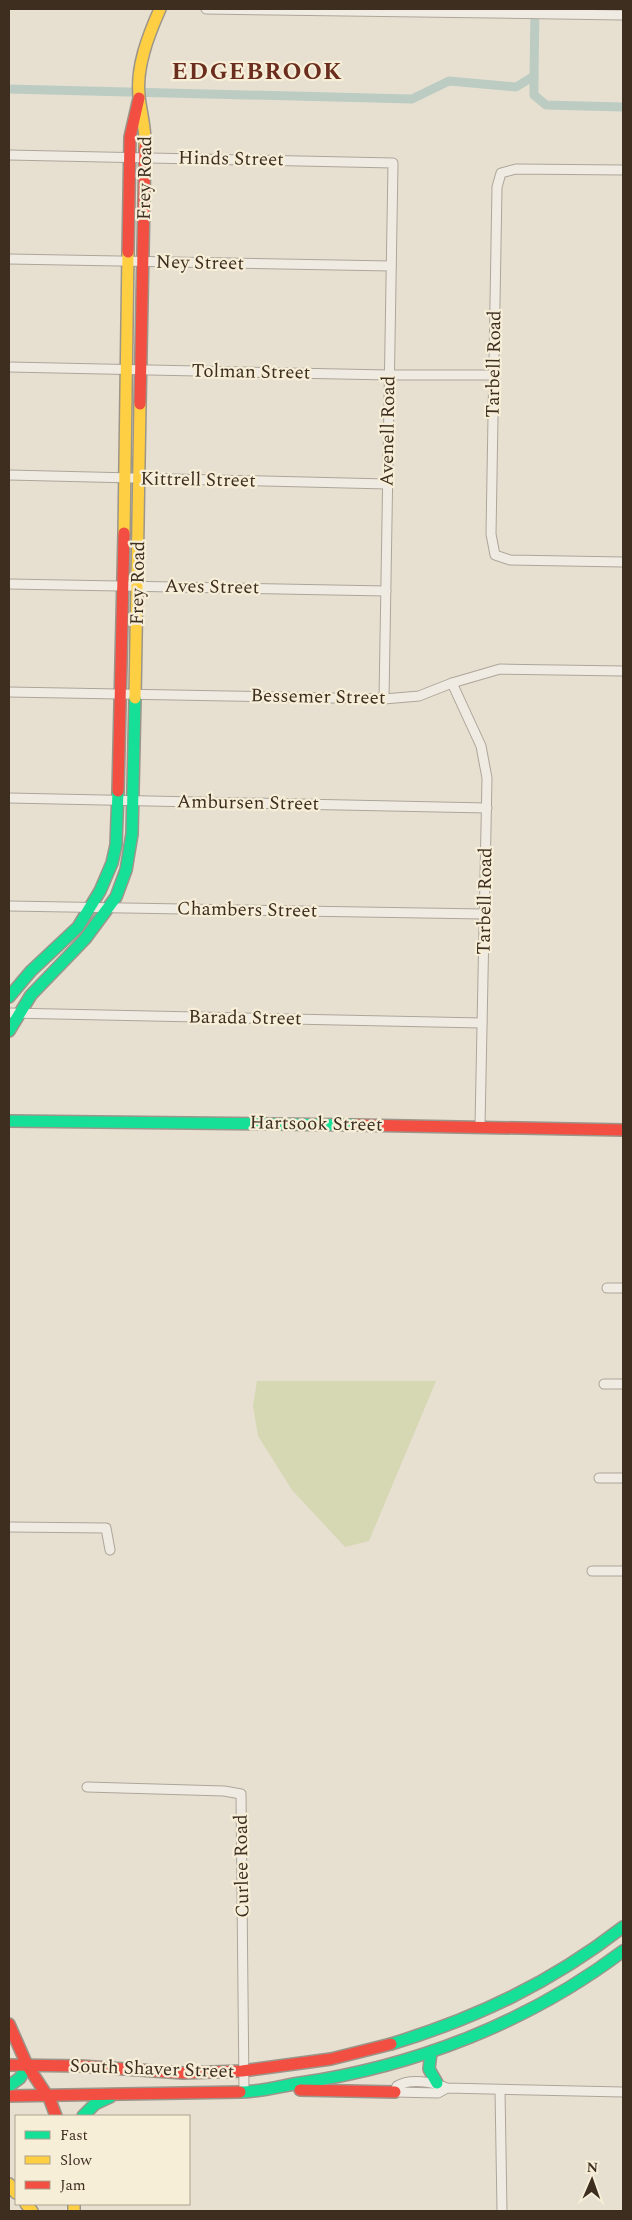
<svg xmlns="http://www.w3.org/2000/svg" width="632" height="2220" viewBox="0 0 632 2220" font-family="Spectral,serif">
<rect width="100%" height="100%" fill="#e7e0d1"/>
<path fill="#d6d7b3" d="M 257,1381 L 436,1381 L 369,1541 L 345,1547 L 292,1490 L 258,1436 L 253,1406 Z"/>
<g fill="none" stroke-linecap="round" stroke-linejoin="round">
<g stroke="#bcccc2" stroke-width="9">
<path d="M 534,76 L 534,95 L 546,105 L 623,107"/>
<path d="M 9,89 L 412,99 L 449,81 L 516,87 L 534,76 L 535,9"/>
</g>
<g stroke="#ada599" stroke-width="11">
<g id="street">
<path d="M 206,9 L 623,15"/>
<path d="M 9,155 L 393,163 L 384,699"/>
<path d="M 623,170 L 516,169 L 501,173 L 497,187 L 491,534 L 495,555 L 510,560 L 623,562"/>
<path d="M 9,259 L 391,266"/>
<path d="M 9,367 L 389,375 L 494,375"/>
<path d="M 9,475 L 387,484"/>
<path d="M 9,584 L 386,591"/>
<path d="M 452,683 L 481,746 L 487,778 L 480,1126"/>
<path d="M 9,692 L 384,699 L 419,696 L 452,683 L 500,669 L 623,671"/>
<path d="M 9,798 L 487,808"/>
<path d="M 9,906 L 484,914"/>
<path d="M 9,1013 L 482,1023"/>
<path d="M 607,1288 L 623,1288"/>
<path d="M 604,1384 L 623,1384"/>
<path d="M 599,1478 L 623,1478"/>
<path d="M 9,1527 L 106,1528 L 110,1550"/>
<path d="M 592,1571 L 623,1571"/>
<path d="M 87,1787 L 224,1791 L 241,1794 L 244,2092"/>
<path d="M 447,2088 L 438,2093 L 395,2092 L 397,2086 C 410,2078 434,2082 447,2088 L 623,2092"/>
<path d="M 500,2090 L 502,2211"/>
</g>
</g>
<g stroke="#9c958a" stroke-width="14">
<g id="fast">
<path d="M 9,997 L 31,971 L 78,927 L 100,891 L 112,863 L 116,845 L 118,791"/>
<path d="M 9,1031 L 31,995 L 85,939 L 116,897 L 126,870 L 132,834 L 135,698"/>
<path d="M 9,1121 L 356,1125"/>
<path d="M 391,2044 C 477,2018 552,1982 623,1927"/>
<path d="M 431,2052 L 429,2069 L 437,2083"/>
<path d="M 9,2086 L 20,2078 L 27,2065"/>
<path d="M 240,2092 C 260,2092 281,2086 300,2083 C 416,2066 529,2022 623,1951"/>
<path d="M 83,2116 L 95,2104 L 110,2097"/>
</g>
</g>
<g stroke="#9c958a" stroke-width="14">
<g id="slow">
<path d="M 145,147 C 146,129 141,114 139,96 C 136,67 148,36 160,9"/>
<path d="M 124,533 L 128,252"/>
<path d="M 135,698 L 140,404"/>
<path d="M 9,2184 L 16,2193"/>
<path d="M 26,2204 L 32,2211"/>
<path d="M 74,2204 L 74,2211"/>
</g>
</g>
<g stroke="#9c958a" stroke-width="14">
<g id="jam">
<path d="M 128,252 L 130,137 L 139,98"/>
<path d="M 140,404 L 145,147"/>
<path d="M 118,791 L 124,533"/>
<path d="M 356,1125 L 623,1130"/>
<path d="M 9,2024 L 27,2065 L 50,2100 L 56,2116"/>
<path d="M 9,2065 L 81,2066 L 183,2073 L 242,2071 L 331,2059 L 391,2044"/>
<path d="M 300,2090 L 395,2092"/>
<path d="M 9,2096 L 240,2092"/>
</g>
</g>
<use href="#street" stroke="#efebe3" stroke-width="9"/>
<use href="#fast" stroke="#16e098" stroke-width="11"/>
<use href="#slow" stroke="#ffcf43" stroke-width="11"/>
<use href="#jam" stroke="#f24e42" stroke-width="11"/>
</g>
<g text-anchor="middle" dominant-baseline="central" stroke-width="4.5" stroke-linejoin="round" paint-order="stroke">
<g font-size="19" fill="#3d2e20" stroke="#f7eed8">
<text transform="translate(231 159) rotate(1)">Hinds Street</text>
<text transform="translate(145 178) rotate(-89)">Frey Road</text>
<text transform="translate(200 263) rotate(1)">Ney Street</text>
<text transform="translate(494 364) rotate(-89)">Tarbell Road</text>
<text transform="translate(251 372) rotate(1)">Tolman Street</text>
<text transform="translate(388 431) rotate(-89)">Avenell Road</text>
<text transform="translate(198 480) rotate(1)">Kittrell Street</text>
<text transform="translate(138 583) rotate(-89)">Frey Road</text>
<text transform="translate(212 587) rotate(1)">Aves Street</text>
<text transform="translate(318 697) rotate(1)">Bessemer Street</text>
<text transform="translate(248 803) rotate(1)">Ambursen Street</text>
<text transform="translate(485 901) rotate(-89)">Tarbell Road</text>
<text transform="translate(247 910) rotate(1)">Chambers Street</text>
<text transform="translate(245 1018) rotate(1)">Barada Street</text>
<text transform="translate(316 1124) rotate(1)">Hartsook Street</text>
<text transform="translate(242 1866) rotate(-91)">Curlee Road</text>
<text transform="translate(152 2069) rotate(2)">South Shaver Street</text>
</g>
<g font-size="24" font-weight="bold" letter-spacing="1" fill="#6b2e1e" stroke="#f7eed8">
<text x="257" y="72">EDGEBROOK</text>
</g>
</g>
<rect width="632" height="2220" fill="none" stroke="#3d2e20" stroke-width="20"/>
<rect x="15" y="2115" width="175" height="90" fill="#f7eed8" stroke="#ada18e"/>
<rect x="25" y="2131" width="25" height="8" fill="#16e098" stroke="#ada18e"/>
<text x="60" y="2140" font-size="15" fill="#3d2e20">Fast</text>
<rect x="25" y="2156" width="25" height="8" fill="#ffcf43" stroke="#ada18e"/>
<text x="60" y="2165" font-size="15" fill="#3d2e20">Slow</text>
<rect x="25" y="2181" width="25" height="8" fill="#f24e42" stroke="#ada18e"/>
<text x="60" y="2190" font-size="15" fill="#3d2e20">Jam</text>
<g transform="translate(592 2180) rotate(2)" stroke="#f7eed8" stroke-width="4" paint-order="stroke">
<path d="M0-4L9 19L0 12L-9 19Z" fill="#3d2e20"/>
<text y="-8" font-size="14" font-weight="bold" text-anchor="middle" fill="#3d2e20">N</text>
</g>
</svg>
